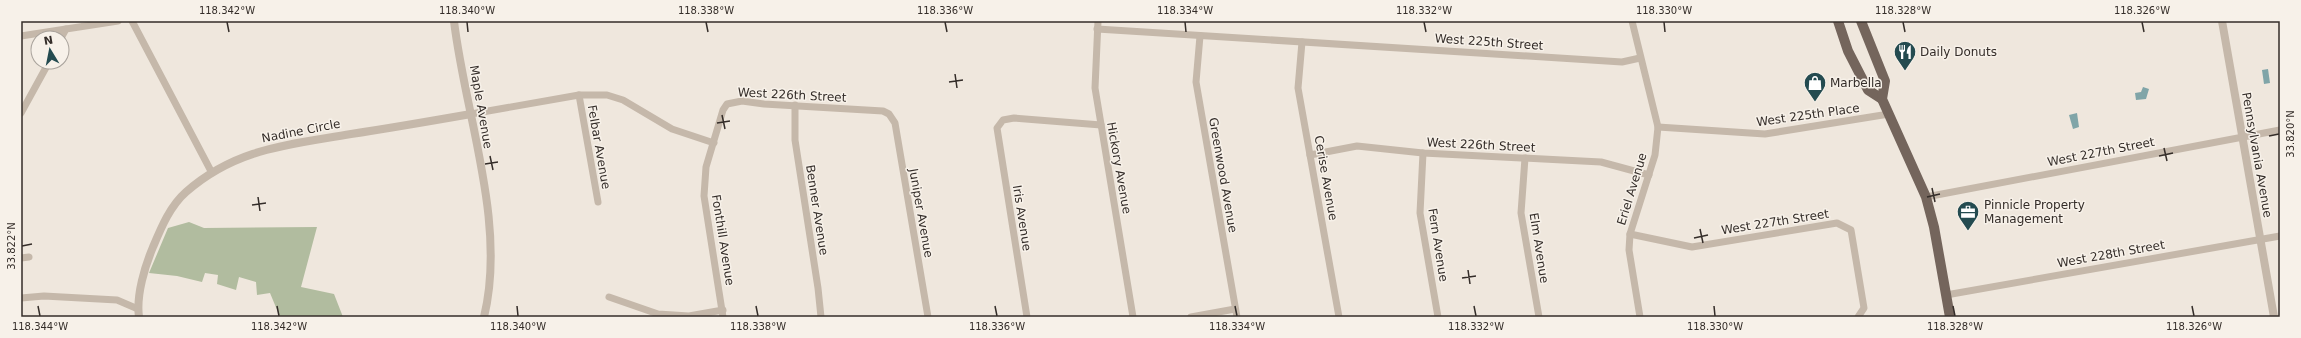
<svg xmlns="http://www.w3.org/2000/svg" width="2301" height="338" viewBox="0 0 2301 338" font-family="'DejaVu Sans',sans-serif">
<rect width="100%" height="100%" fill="#efe7dd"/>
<path fill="#b1bc9f" d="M 189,222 L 204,228 L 317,227 L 301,287 L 334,294 L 343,317 L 280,317 L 270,293 L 257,295 L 256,282 L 239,277 L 236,290 L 217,284 L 218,275 L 205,273 L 202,282 L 177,276 L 149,273 L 168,228 Z"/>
<g fill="#80a5a8">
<path d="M 2268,69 L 2270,83 L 2264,84 L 2262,70 Z"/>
<path d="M 2143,87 L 2149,89 L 2146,99 L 2136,100 L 2135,93 L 2141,92 Z"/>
<path d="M 2077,113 L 2079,127 L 2073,129 L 2069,115 Z"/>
</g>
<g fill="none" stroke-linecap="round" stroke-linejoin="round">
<g stroke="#c5b8aa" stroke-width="7">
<path d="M 132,21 L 212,173"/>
<path d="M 1098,21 L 1095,88 L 1133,317"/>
<path d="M 1632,21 L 1658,127 L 1655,155 L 1630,234 L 1629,250 L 1640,317"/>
<path d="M 1097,29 L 1622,62 L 1640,58"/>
<path d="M 21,36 L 66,29"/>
<path d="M 1200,36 L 1196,82 L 1237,317"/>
<path d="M 61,38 L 66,29 L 118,21"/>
<path d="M 1302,42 L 1298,88 L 1339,317"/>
<path d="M 579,95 L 598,202"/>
<path d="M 795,105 L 795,140 L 818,288 L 821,317"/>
<path d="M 21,113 L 49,62"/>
<path d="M 471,114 L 579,95 L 607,95 L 623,100 L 672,129 L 714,143"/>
<path d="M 1658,127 L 1765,134 L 1889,114"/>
<path d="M 1423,153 L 1420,213 L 1438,317"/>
<path d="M 1310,155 L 1357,146 L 1423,153 L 1601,162 L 1649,175"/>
<path d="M 1525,158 L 1521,213 L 1539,317"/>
<path d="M 1926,197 L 2280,130"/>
<path d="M 1630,234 L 1692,247 L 1837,223 L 1851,230 L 1864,308 L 1858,317"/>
<path d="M 21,258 L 29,257"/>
<path d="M 1946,295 L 2280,236"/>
<path d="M 609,297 L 658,314 L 689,316 L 723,310"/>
<path d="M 21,298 L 44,296 L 117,300 L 138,309"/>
<path d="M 723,317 L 704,196 L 706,167 L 723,110 L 727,104 L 742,101 L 764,104 L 883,111 L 889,114 L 895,123 L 928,317"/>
<path d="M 1027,317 L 997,128 L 1003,120 L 1014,118 L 1101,125"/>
<path d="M 1191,317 L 1235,309"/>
</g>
<g stroke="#c5b8aa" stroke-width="8">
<path d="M 454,21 C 465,115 507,223 484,317"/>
<path d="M 2222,21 L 2274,317"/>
<path d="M 139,317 C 136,295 145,266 153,247 C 161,228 170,206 186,192 C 236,148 288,145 351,134 C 391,128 431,121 471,114"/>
</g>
<g stroke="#74655c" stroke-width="10">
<path d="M 1838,21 L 1848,51 L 1868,90 L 1882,99"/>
<path d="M 1861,21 L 1885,81 L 1882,99 L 1926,197 L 1934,227 L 1950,317"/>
</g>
</g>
<path fill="none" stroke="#342d29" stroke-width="1.5" d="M 227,22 L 229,32M 467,22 L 468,32M 706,22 L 708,32M 945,22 L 947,32M 1185,22 L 1186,32M 1424,22 L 1426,32M 1664,22 L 1665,32M 1903,22 L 1905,32M 2142,22 L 2144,32M 955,74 L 957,88M 949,82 L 963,80M 722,115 L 725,129M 717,123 L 730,121M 2269,136 L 2279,134M 2164,148 L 2167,161M 490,156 L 493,170M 2159,156 L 2173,153M 485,164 L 498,162M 1932,188 L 1935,202M 258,197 L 260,211M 1927,197 L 1940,194M 252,205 L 266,203M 1700,229 L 1703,243M 1694,238 L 1708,235M 22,246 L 32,244M 1468,270 L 1470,284M 1462,278 L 1476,276M 38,306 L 40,316M 277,306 L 279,316M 517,306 L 518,316M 756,306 L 758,316M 995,306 L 997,316M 1235,306 L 1237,316M 1474,306 L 1476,316M 1714,306 L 1715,316M 1953,306 L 1955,316M 2192,306 L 2194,316"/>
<defs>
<g id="restaurant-pin" transform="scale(1.15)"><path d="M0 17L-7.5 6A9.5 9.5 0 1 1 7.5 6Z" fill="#244b50" stroke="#f7f1e9"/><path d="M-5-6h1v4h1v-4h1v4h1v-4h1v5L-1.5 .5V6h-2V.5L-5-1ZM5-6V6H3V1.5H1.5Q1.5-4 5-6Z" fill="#fff"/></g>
<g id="shop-pin" transform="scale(1.15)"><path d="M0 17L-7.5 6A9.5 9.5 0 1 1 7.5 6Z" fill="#244b50" stroke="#f7f1e9"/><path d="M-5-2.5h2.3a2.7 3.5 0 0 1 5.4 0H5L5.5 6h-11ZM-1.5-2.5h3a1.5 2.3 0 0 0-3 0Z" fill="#fff"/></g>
<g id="office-pin" transform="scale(1.15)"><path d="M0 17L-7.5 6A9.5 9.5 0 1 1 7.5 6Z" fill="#244b50" stroke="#f7f1e9"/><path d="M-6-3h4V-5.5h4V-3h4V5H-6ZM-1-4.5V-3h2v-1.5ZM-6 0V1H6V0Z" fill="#fff"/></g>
</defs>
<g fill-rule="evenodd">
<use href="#restaurant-pin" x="1905" y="52"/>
<use href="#shop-pin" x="1815" y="83"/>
<use href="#office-pin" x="1968" y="212"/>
</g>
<g text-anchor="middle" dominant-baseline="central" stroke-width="3" stroke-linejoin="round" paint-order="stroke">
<g font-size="12" fill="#342d29" stroke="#f7f1e9">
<text transform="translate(1489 42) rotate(4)">West 225th Street</text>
<text transform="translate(792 95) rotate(3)">West 226th Street</text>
<text transform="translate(481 107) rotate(80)">Maple Avenue</text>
<text transform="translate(1808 115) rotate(-8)">West 225th Place</text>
<text transform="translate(301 131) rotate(-11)">Nadine Circle</text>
<text transform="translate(1481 145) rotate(3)">West 226th Street</text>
<text transform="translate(599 147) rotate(80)">Felbar Avenue</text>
<text transform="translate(2101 152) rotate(-11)">West 227th Street</text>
<text transform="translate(2257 155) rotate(80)">Pennsylvania Avenue</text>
<text transform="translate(1119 168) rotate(80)">Hickory Avenue</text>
<text transform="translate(1223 175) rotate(80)">Greenwood Avenue</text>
<text transform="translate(1326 178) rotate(80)">Cerise Avenue</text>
<text transform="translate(1632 189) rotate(-73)">Eriel Avenue</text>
<text transform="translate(817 210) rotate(81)">Benner Avenue</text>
<text transform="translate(921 213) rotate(80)">Juniper Avenue</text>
<text transform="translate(1022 218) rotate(81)">Iris Avenue</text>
<text transform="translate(1775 222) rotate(-9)">West 227th Street</text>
<text transform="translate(723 240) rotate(81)">Fonthill Avenue</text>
<text transform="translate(1438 245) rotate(81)">Fern Avenue</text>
<text transform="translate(1539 248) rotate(81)">Elm Avenue</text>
<text transform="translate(2111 254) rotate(-10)">West 228th Street</text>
</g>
<g font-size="12" fill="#342d29" stroke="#f7f1e9" text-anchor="start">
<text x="1920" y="52">Daily Donuts</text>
<text x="1830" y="83">Marbella</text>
<text x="1984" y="205">Pinnicle Property<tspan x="1984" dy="14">Management</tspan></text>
</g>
</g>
<rect width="2301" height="338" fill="none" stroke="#f7f1e9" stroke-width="44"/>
<g transform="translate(50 50) rotate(350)"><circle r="19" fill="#f7f1e9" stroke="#a9a39c"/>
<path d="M0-3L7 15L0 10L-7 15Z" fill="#244b50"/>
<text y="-6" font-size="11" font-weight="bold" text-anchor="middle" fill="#342d29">N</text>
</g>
<rect x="22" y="22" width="2257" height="294" fill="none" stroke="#342d29" stroke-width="1.5"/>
<g font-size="10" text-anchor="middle" fill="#342d29">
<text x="227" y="14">118.342°W</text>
<text x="467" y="14">118.340°W</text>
<text x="706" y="14">118.338°W</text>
<text x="945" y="14">118.336°W</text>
<text x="1185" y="14">118.334°W</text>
<text x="1424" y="14">118.332°W</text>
<text x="1664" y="14">118.330°W</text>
<text x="1903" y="14">118.328°W</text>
<text x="2142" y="14">118.326°W</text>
<text transform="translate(2290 134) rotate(-90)" y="4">33.820°N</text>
<text transform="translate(11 246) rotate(-90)" y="4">33.822°N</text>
<text x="40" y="330">118.344°W</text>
<text x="279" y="330">118.342°W</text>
<text x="518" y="330">118.340°W</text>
<text x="758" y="330">118.338°W</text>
<text x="997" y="330">118.336°W</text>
<text x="1237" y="330">118.334°W</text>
<text x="1476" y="330">118.332°W</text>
<text x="1715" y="330">118.330°W</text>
<text x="1955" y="330">118.328°W</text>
<text x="2194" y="330">118.326°W</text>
</g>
</svg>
